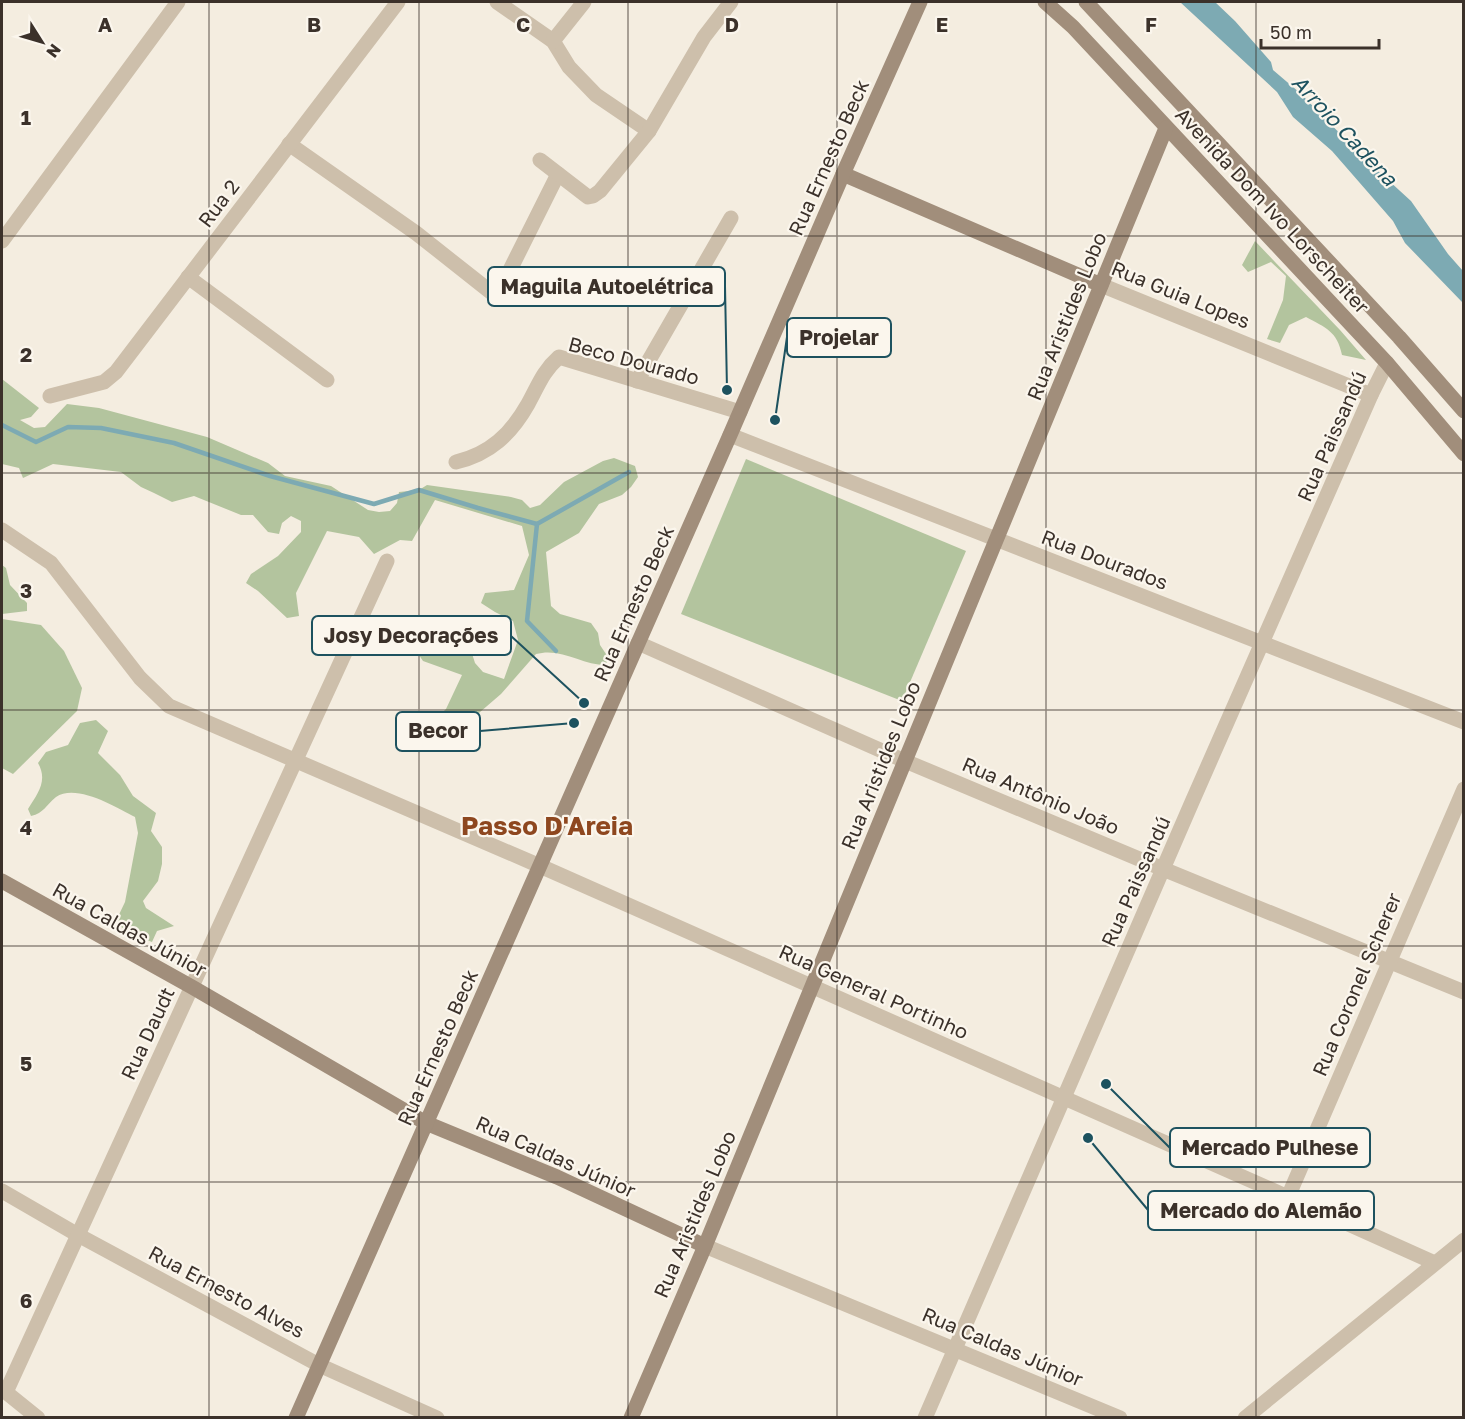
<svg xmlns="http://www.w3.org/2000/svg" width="1465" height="1419" viewBox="0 0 1465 1419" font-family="'Golos Text',sans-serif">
<rect width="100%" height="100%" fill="#f4ede0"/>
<g fill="#b3c49e">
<path d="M 1255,241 L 1340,330 L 1366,360 L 1342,355 C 1337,331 1326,328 1306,317 L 1289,325 L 1280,343 L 1267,339 L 1283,300 L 1286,276 L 1271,262 L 1248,272 L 1242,265 Z"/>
<path d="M 2,379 L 39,408 L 31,417 L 20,420 L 34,428 L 45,427 L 67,404 L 99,408 L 207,437 L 268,463 L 285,476 L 331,486 L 368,510 L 379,512 L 390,511 L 397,503 L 399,492 L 419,490 L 427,485 L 511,497 L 522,500 L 530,508 L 540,505 L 564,482 L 603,461 L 614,458 L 635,466 L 638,477 L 631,487 L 622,495 L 599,504 L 579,533 L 546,552 L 551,606 L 560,614 L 591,623 L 598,633 L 600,645 L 608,657 L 606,665 C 582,665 561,647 536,654 L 501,694 L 451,737 L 439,739 L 428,726 L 446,709 L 462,675 L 423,661 L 417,652 L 421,645 L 424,631 L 412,618 L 420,616 L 438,628 L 459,634 L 468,641 L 475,663 L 483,672 L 504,679 L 518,640 L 513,621 L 495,612 L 481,603 L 485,593 L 514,590 L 529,555 L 522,526 L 435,500 L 412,541 L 400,540 L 374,554 L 359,537 L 327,531 L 296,593 L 299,616 L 287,618 L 258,591 L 246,583 L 251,574 L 278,556 L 301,532 L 301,521 L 291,516 L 282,523 L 279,534 L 268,532 L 253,515 L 241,515 L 194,496 L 172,502 L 154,493 L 141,487 L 121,472 L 53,464 L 23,478 L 19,468 L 2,464 Z"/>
<path d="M 746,459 L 966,551 L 902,701 L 681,614 Z"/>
<path d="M 2,565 L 6,568 L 10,585 L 27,603 L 27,611 L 2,614 Z"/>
<path d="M 2,619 L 41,625 L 64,651 L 82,688 L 77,711 L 13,774 L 2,768 Z"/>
<path d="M 96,720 L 108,731 L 98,753 L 120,775 L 133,796 L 156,813 L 151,831 L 162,847 L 162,864 L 158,881 L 143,901 L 146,908 L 174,926 L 157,931 L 152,942 L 134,935 L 115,923 L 125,902 L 138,833 L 135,817 C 116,807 76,783 56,797 C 46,805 44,813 31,816 L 28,809 C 38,793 48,781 38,763 L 46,752 L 68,745 L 80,723 Z"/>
</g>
<path fill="#7daab3" d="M 1180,2 L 1215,2 L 1235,21 L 1271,62 L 1273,70 L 1300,93 L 1365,159 L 1411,201 L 1448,254 L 1463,271 L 1463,303 L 1405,243 L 1393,221 L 1332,151 L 1293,117 L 1277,92 Z"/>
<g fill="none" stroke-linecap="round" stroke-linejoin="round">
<g stroke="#7daab3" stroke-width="4.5">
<path d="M 2,425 L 36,442 L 68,427 L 101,428 L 174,443 L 270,476 L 374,504 L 419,490 L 478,508 L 537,524 L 629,472"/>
<path d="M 537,524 L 527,621 L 556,651"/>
</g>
<g stroke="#cdbfab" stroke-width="15">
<path d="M 497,2 L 553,41 L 569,67 L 596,95 L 649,131"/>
<path d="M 553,41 L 584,2"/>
<path d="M 289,144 L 416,233 L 492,293 L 501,288 L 558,174"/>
<path d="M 540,160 L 588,197 L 593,196 L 600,191 L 649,131 L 704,37 L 731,2"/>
<path d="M 2,241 L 178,2"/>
<path d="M 188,277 L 327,380"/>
<path d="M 1101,285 L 1371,395"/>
<path d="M 637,381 L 731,218"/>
<path d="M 50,396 L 104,382 L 116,372 L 398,2"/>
<path d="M 730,435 L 1464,722"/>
<path d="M 456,462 C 490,454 511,434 528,404 C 538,386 543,371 559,357 L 740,412"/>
<path d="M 2,530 L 51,563 L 140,678 L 169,706 L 540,866 L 1288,1197 L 1435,1263"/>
<path d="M 638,643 L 905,761 L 1163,869 L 1464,992"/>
<path d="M 2,1191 L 78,1235 L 319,1365 L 437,1418"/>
<path d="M 1288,1197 L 1464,789"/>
<path d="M 705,1246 L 1120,1418"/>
<path d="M 2,1389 L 38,1418"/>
<path d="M 6,1392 L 387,561"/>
<path d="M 925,1418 L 1192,802 L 1371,395 L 1387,363"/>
<path d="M 1245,1418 L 1464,1240"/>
</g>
<g stroke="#a18e7b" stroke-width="15">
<path d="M 1045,2 L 1073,27 L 1387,363 L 1464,454"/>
<path d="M 1086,2 L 1399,337 L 1464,411"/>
<path d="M 843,174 L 1101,285"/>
<path d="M 2,881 L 192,987 L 426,1123 L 557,1177 L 705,1246"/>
<path d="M 296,1418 L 730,435 L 843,174 L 920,2"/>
<path d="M 631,1418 L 705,1246 L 1166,128"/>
</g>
</g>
<path fill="none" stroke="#3b312a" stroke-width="1.5" stroke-opacity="0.55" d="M 209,2 L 209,1418M 419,2 L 419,1418M 628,2 L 628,1418M 837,2 L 837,1418M 1046,2 L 1046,1418M 1256,2 L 1256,1418M 2,236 L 1464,236M 2,473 L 1464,473M 2,710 L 1464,710M 2,946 L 1464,946M 2,1182 L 1464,1182"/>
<g text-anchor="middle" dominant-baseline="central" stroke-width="4.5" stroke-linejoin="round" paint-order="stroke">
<g font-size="20" fill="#3b312a" stroke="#fbf6ed">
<text transform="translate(828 157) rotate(-66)">Rua Ernesto Beck</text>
<text transform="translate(218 203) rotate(-53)">Rua 2</text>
<text transform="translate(1273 210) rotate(47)">Avenida Dom Ivo Lorscheiter</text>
<text transform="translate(1181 294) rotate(22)">Rua Guia Lopes</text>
<text transform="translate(1066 316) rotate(-68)">Rua Aristides Lobo</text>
<text transform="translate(634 360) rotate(15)">Beco Dourado</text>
<text transform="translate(1331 436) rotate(-66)">Rua Paissandú</text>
<text transform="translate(1105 559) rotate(21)">Rua Dourados</text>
<text transform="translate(633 603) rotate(-66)">Rua Ernesto Beck</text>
<text transform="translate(880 765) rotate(-68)">Rua Aristides Lobo</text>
<text transform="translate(1041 795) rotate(23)">Rua Antônio João</text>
<text transform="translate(1135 881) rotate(-66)">Rua Paissandú</text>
<text transform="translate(130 929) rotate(29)">Rua Caldas Júnior</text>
<text transform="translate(1356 984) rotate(-67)">Rua Coronel Scherer</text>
<text transform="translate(874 991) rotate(24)">Rua General Portinho</text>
<text transform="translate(147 1033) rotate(-65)">Rua Daudt</text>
<text transform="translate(437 1047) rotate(-66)">Rua Ernesto Beck</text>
<text transform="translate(556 1156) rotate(24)">Rua Caldas Júnior</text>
<text transform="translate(694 1214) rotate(-67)">Rua Aristides Lobo</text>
<text transform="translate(227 1291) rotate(28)">Rua Ernesto Alves</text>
<text transform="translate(1003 1346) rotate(23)">Rua Caldas Júnior</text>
</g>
<g font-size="21" font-style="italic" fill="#1d525f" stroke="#fbf6ed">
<text transform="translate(1345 130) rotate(47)">Arroio Cadena</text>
</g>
<g font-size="26" font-weight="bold" fill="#8e471f" stroke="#fbf6ed">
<text x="547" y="825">Passo D'Areia</text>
</g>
</g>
<g font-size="20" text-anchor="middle" font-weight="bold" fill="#3b312a" stroke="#fbf6ed" stroke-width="4.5" stroke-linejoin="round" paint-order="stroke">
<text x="105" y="32">A</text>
<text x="314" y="32">B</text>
<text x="523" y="32">C</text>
<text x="732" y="32">D</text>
<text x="942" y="32">E</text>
<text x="1151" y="32">F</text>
<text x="26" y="125">1</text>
<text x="26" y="362">2</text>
<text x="26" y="598">3</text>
<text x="26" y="835">4</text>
<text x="26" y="1071">5</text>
<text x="26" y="1308">6</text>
</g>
<path fill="none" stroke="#1d525f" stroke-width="2" d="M727 390L725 286M775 420L787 337M584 703L511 636M574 723L480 731M1106 1084L1170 1148M1088 1138L1148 1210"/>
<g fill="#1d525f" stroke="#fbf6ed" stroke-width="2">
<circle cx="727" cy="390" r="6"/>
<circle cx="775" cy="420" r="6"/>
<circle cx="584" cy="703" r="6"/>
<circle cx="574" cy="723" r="6"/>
<circle cx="1106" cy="1084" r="6"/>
<circle cx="1088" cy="1138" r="6"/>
</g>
<g fill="#fbf6ed" stroke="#1d525f" stroke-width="2">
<rect x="488" y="267" width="237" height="39" rx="6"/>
<rect x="787" y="318" width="104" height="39" rx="6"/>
<rect x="312" y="616" width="199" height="39" rx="6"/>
<rect x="396" y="712" width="84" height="39" rx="6"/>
<rect x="1170" y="1128" width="200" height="39" rx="6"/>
<rect x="1148" y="1191" width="226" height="39" rx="6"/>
</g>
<g font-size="21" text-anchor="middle" font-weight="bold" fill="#3b312a">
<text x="607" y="294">Maguila Autoelétrica</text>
<text x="839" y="345">Projelar</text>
<text x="411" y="643">Josy Decorações</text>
<text x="438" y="738">Becor</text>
<text x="1270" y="1155">Mercado Pulhese</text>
<text x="1261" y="1218">Mercado do Alemão</text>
</g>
<rect width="1465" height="1419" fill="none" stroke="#3b312a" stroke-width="6"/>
<g transform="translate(42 42) rotate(127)" stroke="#fbf6ed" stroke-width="4.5" paint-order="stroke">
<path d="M0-4.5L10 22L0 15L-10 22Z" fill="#3b312a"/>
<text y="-9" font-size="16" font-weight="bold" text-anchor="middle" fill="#3b312a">N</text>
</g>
<path d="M1261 39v9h118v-9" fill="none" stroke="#3b312a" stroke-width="3"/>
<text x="1270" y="39" font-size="18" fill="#3b312a" stroke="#fbf6ed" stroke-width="4.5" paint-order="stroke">50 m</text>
</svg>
